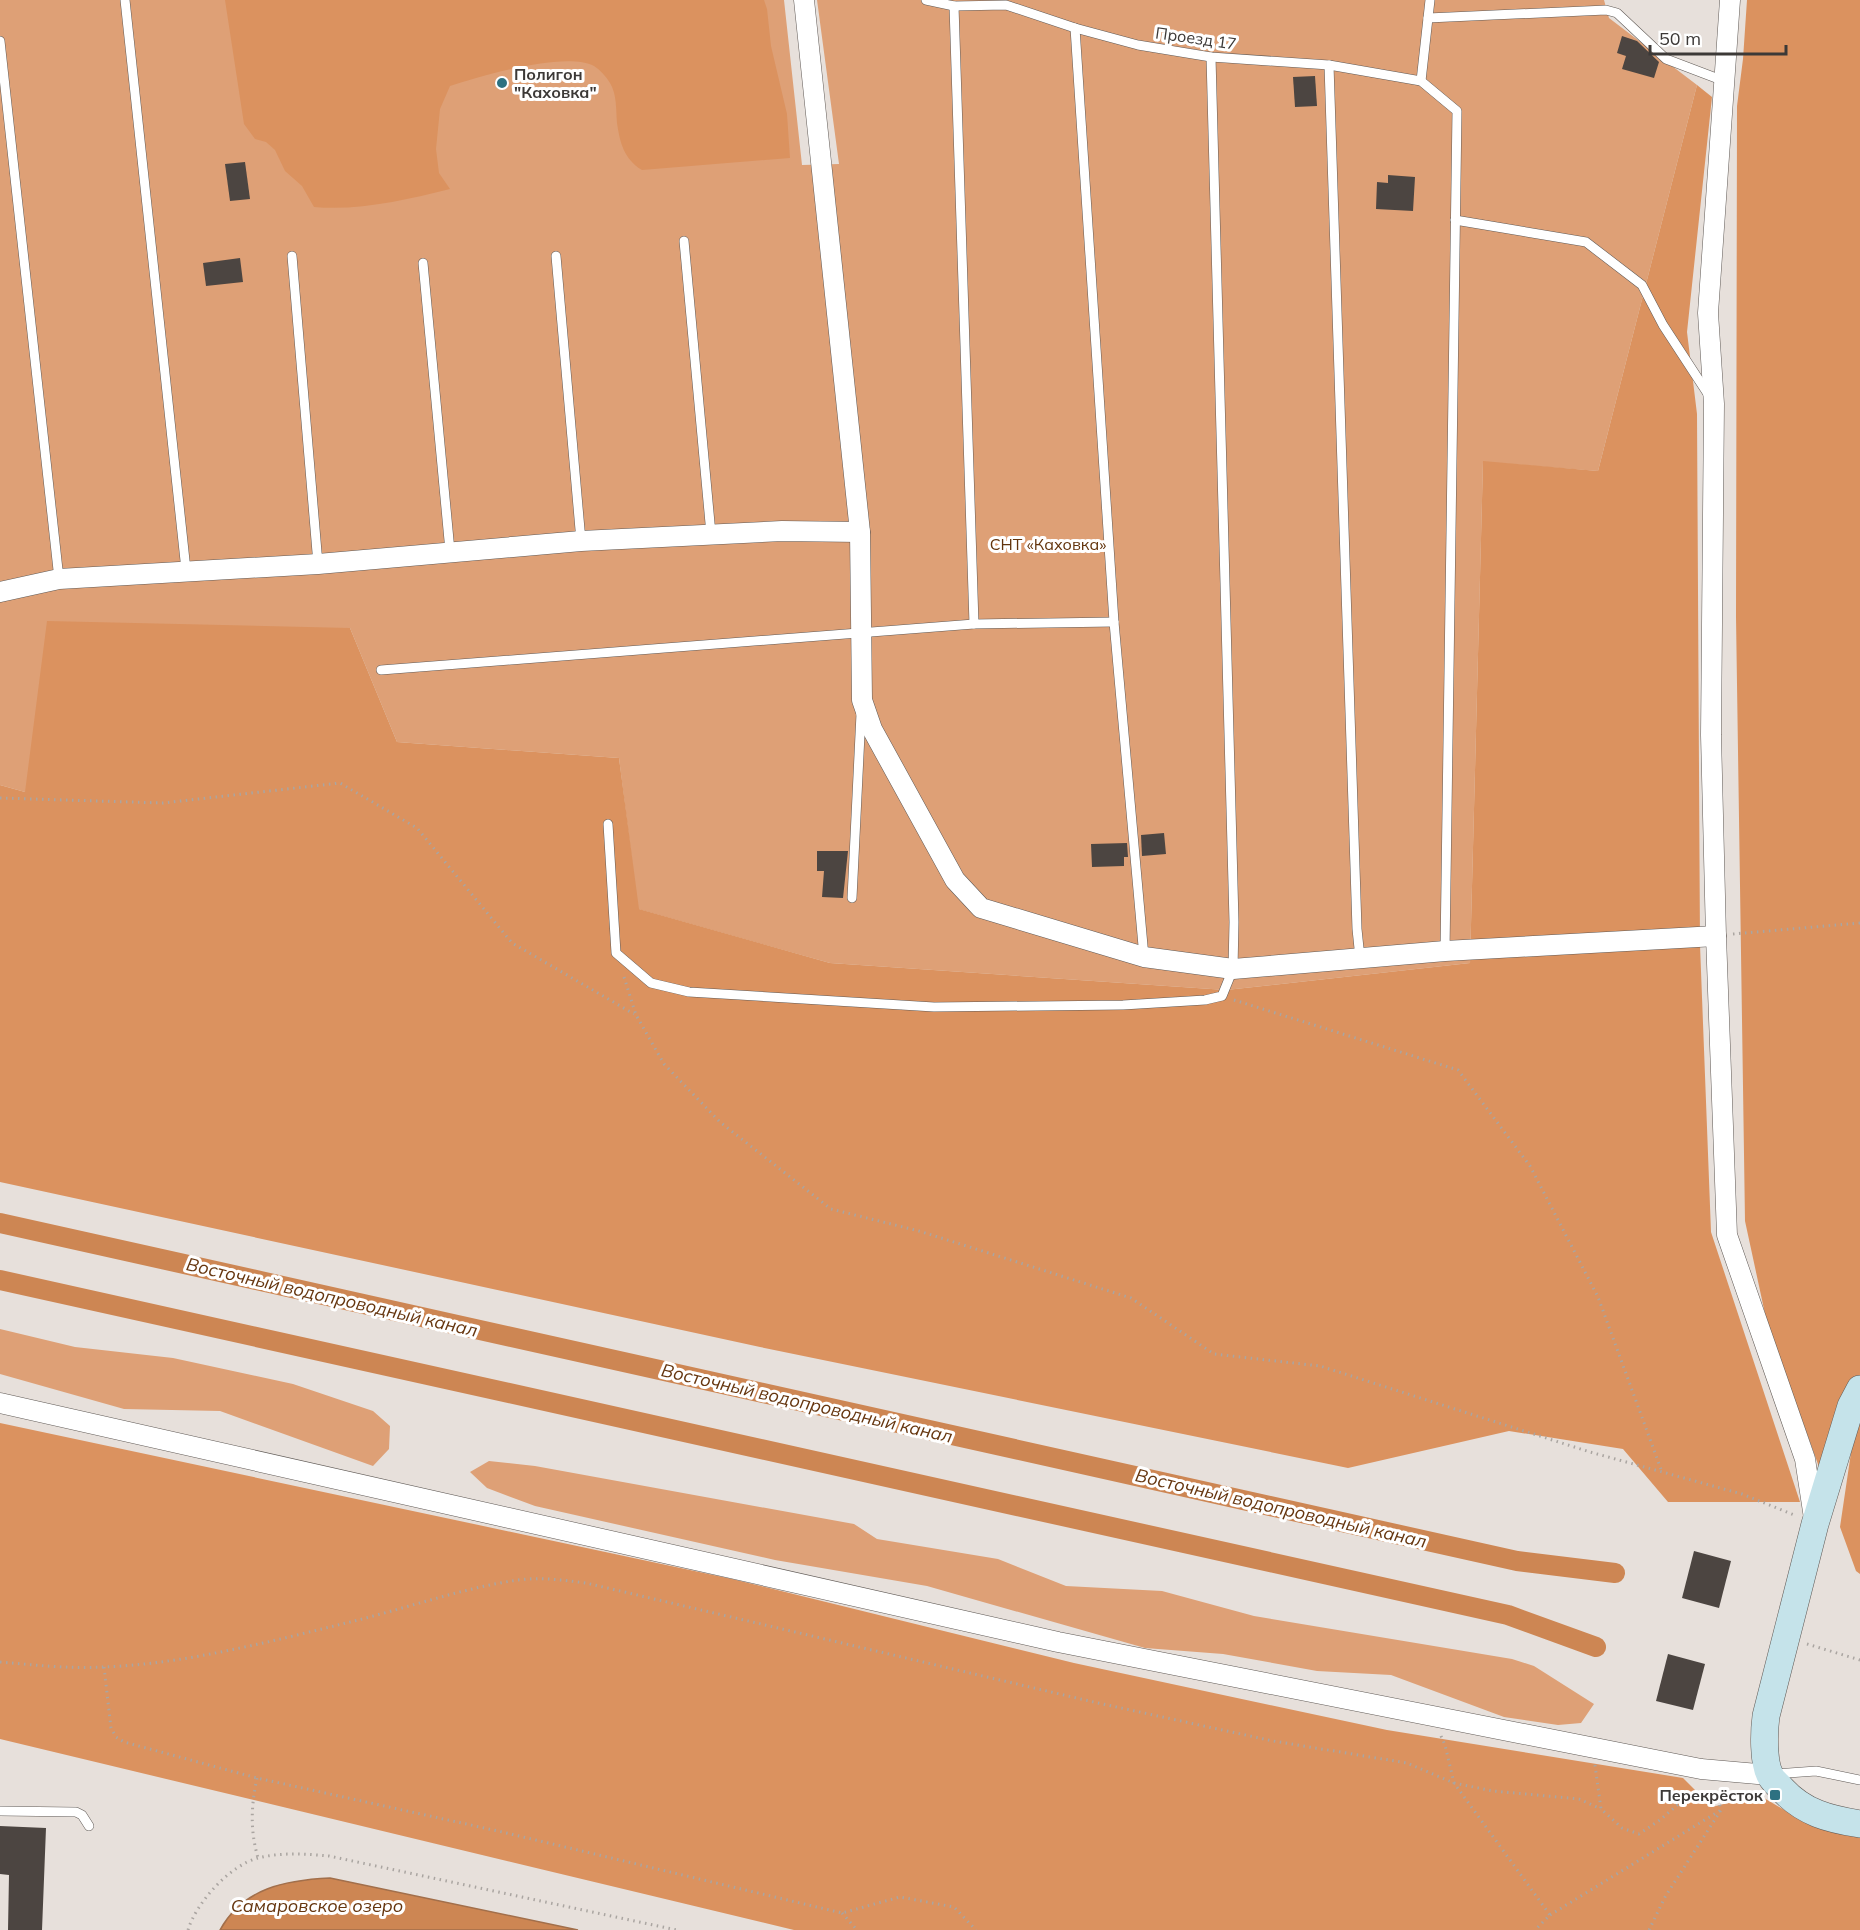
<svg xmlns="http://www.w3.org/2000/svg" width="1860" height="1930" viewBox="0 0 1860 1930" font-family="Mulish,sans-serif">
<rect width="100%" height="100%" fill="#e7e0db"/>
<g fill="#dea076">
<path d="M 0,0 L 784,0 L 802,165 L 839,164 L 817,0 L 1604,0 L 1609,18 L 1697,85 L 1598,471 L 1483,462 L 1470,963 L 1226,990 L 830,963 L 638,909 L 619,758 L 397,742 L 350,628 L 25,792 L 0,785 Z"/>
<path d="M 0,1329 L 75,1347 L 173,1358 L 293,1384 L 373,1411 L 390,1426 L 389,1449 L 373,1466 L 220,1411 L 124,1409 L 0,1374 Z"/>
<path d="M 489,1461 L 535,1466 L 854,1524 L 877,1539 L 998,1559 L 1066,1586 L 1162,1591 L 1254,1616 L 1512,1659 L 1534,1666 L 1594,1704 L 1581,1723 L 1558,1725 L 1504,1717 L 1391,1675 L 1317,1671 L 1223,1654 L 1145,1648 L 927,1586 L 775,1560 L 535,1506 L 487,1488 L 470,1472 Z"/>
</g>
<g fill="#db925f">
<path d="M 225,0 L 764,0 L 767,9 L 771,46 L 787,114 L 790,158 L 642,170 C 624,159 620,143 617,123 C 616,111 617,94 610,83 C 606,76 600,70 594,66 C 564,51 482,76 450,86 L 440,109 L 436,149 L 439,173 L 450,189 C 406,200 359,211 314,207 L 302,186 L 285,171 L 275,150 L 266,142 L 255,139 L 244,124 Z"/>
<path d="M 1747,0 L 1860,0 L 1860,1574 L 1856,1571 L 1840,1527 L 1853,1439 L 1819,1467 L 1767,1323 L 1745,1221 L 1736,617 L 1737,106 L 1743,59 Z"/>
<path d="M 1697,85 L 1712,97 L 1687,332 L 1697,414 L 1700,945 L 1711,1232 L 1800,1502 L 1668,1502 L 1623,1449 L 1509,1431 L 1348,1468 L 760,1347 L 0,1182 L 0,785 L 25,792 L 47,621 L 350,628 L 397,742 L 619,758 L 639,909 L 830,963 L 1226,990 L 1470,963 L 1483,461 L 1598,471 Z"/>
<path d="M 0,1423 L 732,1579 L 1074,1663 L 1387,1730 L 1683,1778 L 1712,1807 L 1759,1795 L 1798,1818 L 1860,1828 L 1860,1930 L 794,1930 L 0,1739 Z"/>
</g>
<path fill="#cd8653" stroke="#a26f4b" stroke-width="1.5" d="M 330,1878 L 578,1930 L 220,1930 C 243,1888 286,1880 330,1878 Z"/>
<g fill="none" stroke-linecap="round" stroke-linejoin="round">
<g stroke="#cd8653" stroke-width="20">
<path d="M 0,1223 L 1517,1561 L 1615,1573"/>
<path d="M 0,1280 L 1508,1615 L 1596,1647"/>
</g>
</g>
<g fill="#4c4541">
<path d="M 1622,36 L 1637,41 L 1659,62 L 1654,78 L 1622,69 L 1626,56 L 1617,53 Z"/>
<path d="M 1315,76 L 1317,106 L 1295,107 L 1293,77 Z"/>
<path d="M 245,162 L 250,199 L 230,201 L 225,164 Z"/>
<path d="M 1388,175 L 1415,177 L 1413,211 L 1376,209 L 1377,182 L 1388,183 Z"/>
<path d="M 240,258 L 243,282 L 206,286 L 203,263 Z"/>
<path d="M 1164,833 L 1166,854 L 1142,856 L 1141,835 Z"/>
<path d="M 1127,843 L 1128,857 L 1124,857 L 1124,866 L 1092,867 L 1091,844 Z"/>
<path d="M 817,851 L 848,851 L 843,898 L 822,897 L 824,871 L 817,871 Z"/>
<path d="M 1694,1551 L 1731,1561 L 1719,1608 L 1682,1598 Z"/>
<path d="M 1668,1654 L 1705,1664 L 1693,1710 L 1656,1701 Z"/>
<path d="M 0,1826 L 46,1828 L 42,1930 L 8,1930 L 9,1875 L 0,1874 Z"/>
</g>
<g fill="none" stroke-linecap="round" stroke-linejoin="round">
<g stroke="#605a56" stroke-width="10">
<g id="lane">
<path d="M 125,0 L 186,570"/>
<path d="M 926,0 L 954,6 L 1006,5 L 1075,28 L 1138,45 L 1211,57 L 1329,65 L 1421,81 L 1457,111 L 1445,951"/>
<path d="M 954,6 L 974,624"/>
<path d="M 1428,18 L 1606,10 L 1617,13 L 1666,59 L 1724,81"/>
<path d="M 1075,28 L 1114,622 L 1144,957"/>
<path d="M 0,41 L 59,579"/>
<path d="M 1329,65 L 1357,929 L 1360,958"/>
<path d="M 1421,81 L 1430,0"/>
<path d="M 1455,220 L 1586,242 L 1642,285 L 1663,325 L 1710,397"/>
<path d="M 684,241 L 711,534"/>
<path d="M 292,256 L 318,564"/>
<path d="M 556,256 L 581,541"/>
<path d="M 423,263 L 450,551"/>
<path d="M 381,670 L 974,624 L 1114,622"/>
<path d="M 608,824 L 616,953 L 651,983 L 689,992 L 934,1007 L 1123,1005 L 1205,1000 L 1222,996 L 1233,969 L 1234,922 L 1211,57"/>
<path d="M 852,898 L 861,714"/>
<path d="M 1775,1774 L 1816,1771 L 1860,1780"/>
<path d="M 0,1811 L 76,1812 L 82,1815 L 89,1826"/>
</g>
</g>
<g stroke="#605a56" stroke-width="21">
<g id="street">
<path d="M 804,0 L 860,532 L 862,700 L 872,729 L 955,880 L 981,908 L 1144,957 L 1233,969 L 1445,951 L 1716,936"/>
<path d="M 1730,0 L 1708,313 L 1714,404 L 1711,735 L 1716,936 L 1727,1235 L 1805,1459 L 1814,1518"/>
<path d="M 0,592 L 59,579 L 318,564 L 581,541 L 782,531 L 860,532"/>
<path d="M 0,1403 L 1058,1642 L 1701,1769 L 1769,1775"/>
</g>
</g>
<g stroke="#605a56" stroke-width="28">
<path id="secondary" d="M 1860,1389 L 1851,1406 L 1815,1524 L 1766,1716 C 1764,1731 1763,1762 1770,1775 C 1772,1780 1778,1785 1782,1789 C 1804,1813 1829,1819 1860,1824"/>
</g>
<g stroke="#aaa5a1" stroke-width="3" stroke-dasharray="1.5 4.5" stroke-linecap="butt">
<path d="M 0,798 L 163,803 L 340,783 L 417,828 L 512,943 L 634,1014"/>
<path d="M 1733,934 L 1860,923"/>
<path d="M 624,977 L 636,1015 L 664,1064 L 720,1122 L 831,1209 L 919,1231 L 1131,1298 L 1214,1354 L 1320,1366 L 1590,1452 L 1742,1494 L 1794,1515"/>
<path d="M 1234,1000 L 1458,1070 L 1530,1166 L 1598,1297 L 1662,1472"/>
<path d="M 1807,1644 L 1860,1660"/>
<path d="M 0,1662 C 35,1665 70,1669 104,1667 C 183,1664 269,1642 346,1623 C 401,1610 462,1588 518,1580 C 540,1577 563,1580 586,1583 L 1098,1703 L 1273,1741 L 1407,1763 L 1454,1783 L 1493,1791 L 1579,1799 L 1601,1809"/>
<path d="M 104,1667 L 111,1728 L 116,1737 L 124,1742 L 257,1778 L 498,1831 L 842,1913 L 900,1897 L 954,1907 L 976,1930"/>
<path d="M 1441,1736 L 1445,1745 L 1454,1783 L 1550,1915 L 1535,1930"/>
<path d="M 1595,1765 L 1601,1809 L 1622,1828 L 1639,1834 L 1660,1820 L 1683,1800 L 1700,1795 L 1718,1798 L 1732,1791"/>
<path d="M 257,1778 C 251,1806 250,1830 258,1858"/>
<path d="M 842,1913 L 857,1930"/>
<path d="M 1550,1915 L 1721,1810"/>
<path d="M 188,1930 C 196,1903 230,1865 258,1858 C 281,1852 307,1854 329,1856 L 677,1930"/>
<path d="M 1649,1930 L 1665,1897 L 1721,1810 L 1718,1798"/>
</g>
<use href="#lane" stroke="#fff" stroke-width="9"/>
<use href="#street" stroke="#fff" stroke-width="20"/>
<use href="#secondary" stroke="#c5e3ea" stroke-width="27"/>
</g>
<g fill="#2d7181" stroke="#fff" stroke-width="2">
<circle cx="502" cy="83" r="6"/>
<rect x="1769" y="1789" width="12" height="12" rx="3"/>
</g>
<g text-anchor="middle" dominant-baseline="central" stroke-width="6" stroke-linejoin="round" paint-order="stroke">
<g font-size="16" fill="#3c3937" stroke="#fff">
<text transform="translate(1196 38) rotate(8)">Проезд 17</text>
</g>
<g font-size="16" font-weight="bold" fill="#3c3937" stroke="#fff" text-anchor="start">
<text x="514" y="74">Полигон<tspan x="514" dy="18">"Каховка"</tspan></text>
<text x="1763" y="1795" text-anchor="end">Перекрёсток</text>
</g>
<g font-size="16" fill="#62330b" stroke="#fff">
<text x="1048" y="544">СНТ «Каховка»</text>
</g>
<g font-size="18" font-style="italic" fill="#66360f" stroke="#fff">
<text transform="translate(332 1297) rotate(13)">Восточный водопроводный канал</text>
<text transform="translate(807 1403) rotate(13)">Восточный водопроводный канал</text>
<text transform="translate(1281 1508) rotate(13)">Восточный водопроводный канал</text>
<text x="317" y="1905">Самаровское озеро</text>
</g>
</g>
<path d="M1650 45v9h136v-9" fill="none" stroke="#3c3937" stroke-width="3"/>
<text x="1659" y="45" font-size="18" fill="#3c3937" stroke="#ffffff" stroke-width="4.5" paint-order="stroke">50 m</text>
</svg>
